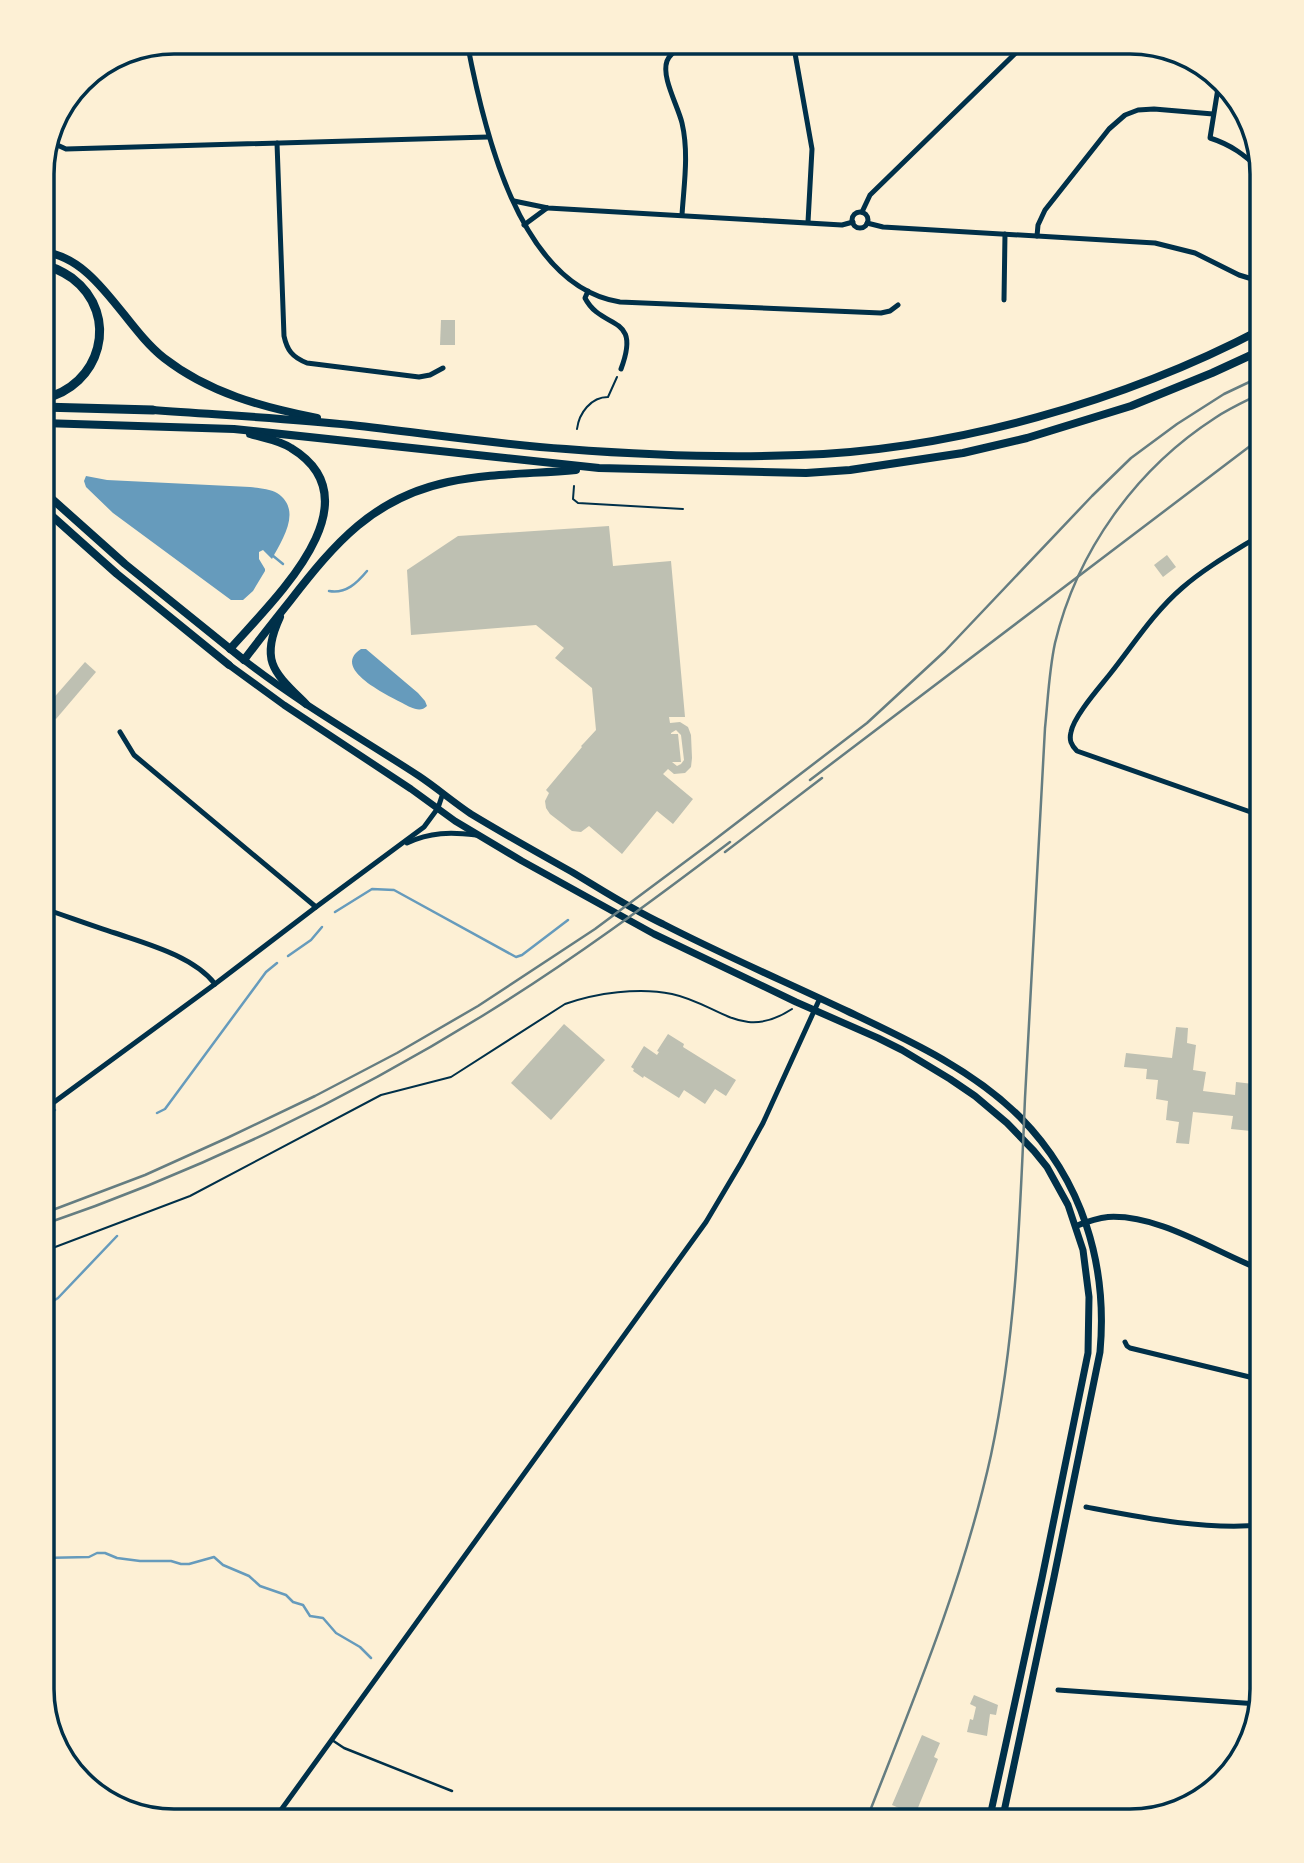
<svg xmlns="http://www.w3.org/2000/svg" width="1304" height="1863" viewBox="0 0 1304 1863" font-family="'DejaVu Sans',sans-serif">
<rect width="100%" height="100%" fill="#fdf0d5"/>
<g fill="#669bbc">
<path d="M 86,476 L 107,480 L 250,487 C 258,488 270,489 277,493 C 303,510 282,540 272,559 L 263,550 L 259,552 L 259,559 L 265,569 L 265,571 L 253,591 L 243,600 L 231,600 L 113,513 L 86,487 L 84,481 Z"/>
<path d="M 361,649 L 366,649 L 418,693 L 425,701 L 427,706 C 422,711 417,710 410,707 C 396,699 328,670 361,649 Z"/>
</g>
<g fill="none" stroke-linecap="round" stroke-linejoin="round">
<g stroke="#669bbc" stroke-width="2.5">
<path d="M 272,555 L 283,564"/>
<path d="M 329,591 C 346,594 357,583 367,571"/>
<path d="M 335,912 L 372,889 L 394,890 L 516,957 L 522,955 L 568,920"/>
<path d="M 288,956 L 311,940 L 322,927"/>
<path d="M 157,1113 L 165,1109 L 266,972 L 277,963"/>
<path d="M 42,1119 L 55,1110"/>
<path d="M 42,1308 L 58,1298 L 117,1236"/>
<path d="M 42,1558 L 89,1557 L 97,1553 L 105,1553 L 117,1558 L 140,1561 L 171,1561 L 181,1564 L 189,1564 L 214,1557 L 223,1565 L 249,1576 L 260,1586 L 286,1595 L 293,1602 L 303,1605 L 310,1616 L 323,1618 L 336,1633 L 360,1647 L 371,1658"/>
</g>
</g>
<g fill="#bec0b2" fill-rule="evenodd">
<path d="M 441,320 L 455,320 L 455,345 L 440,345 Z"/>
<path d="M 609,526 L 613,566 L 671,561 L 685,717 L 669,717 L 670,723 L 680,722 L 688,727 L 691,735 L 692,758 L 691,767 L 685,773 L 674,774 L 668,769 L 663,774 L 693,799 L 673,824 L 657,811 L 622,854 L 589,826 L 581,832 L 572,831 L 550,814 L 546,808 L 545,801 L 549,793 L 546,790 L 582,747 L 581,746 L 584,743 L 596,730 L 592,688 L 555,658 L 564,648 L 536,625 L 411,635 L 407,570 L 458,536 ZM 676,730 L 681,735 L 684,760 L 681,764 L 677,766 L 672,762 L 681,762 L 678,734 L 671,734 L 671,733 Z"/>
<path d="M 1167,555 L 1176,567 L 1163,577 L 1154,565 Z"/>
<path d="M 85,662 L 96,672 L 56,719 L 44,709 Z"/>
<path d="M 564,1024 L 605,1060 L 551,1120 L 511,1083 Z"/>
<path d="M 1176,1027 L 1188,1028 L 1187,1043 L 1196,1045 L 1193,1070 L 1206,1072 L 1203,1091 L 1235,1095 L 1236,1082 L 1262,1085 L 1262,1145 L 1249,1143 L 1251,1131 L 1231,1129 L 1233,1116 L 1193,1112 L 1189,1144 L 1176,1143 L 1179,1122 L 1166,1120 L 1168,1101 L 1156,1099 L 1158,1080 L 1146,1079 L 1147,1069 L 1124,1067 L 1126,1053 L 1172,1058 Z"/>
<path d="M 668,1034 L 684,1044 L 683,1047 L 736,1080 L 726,1096 L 715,1089 L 705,1104 L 684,1090 L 679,1098 L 644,1076 L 643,1078 L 633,1071 L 634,1069 L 631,1067 L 644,1046 L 657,1055 L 659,1052 L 657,1051 Z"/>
<path d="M 974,1695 L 998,1705 L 996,1715 L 990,1714 L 987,1736 L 967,1732 L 970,1719 L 973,1720 L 976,1707 L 970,1704 Z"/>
<path d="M 922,1735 L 940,1743 L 934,1757 L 938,1759 L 915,1815 L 892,1805 Z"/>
</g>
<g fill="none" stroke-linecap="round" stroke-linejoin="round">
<g stroke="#003049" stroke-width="2">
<path d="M 577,429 C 579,413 591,397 608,397 L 617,377"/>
<path d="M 574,486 L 573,499 L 578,503 L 683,509"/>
<path d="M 42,1252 L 190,1196 L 381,1095 L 451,1077 L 565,1004 C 596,993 639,987 672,994 C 719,1004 742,1042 792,1009"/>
</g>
<path stroke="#003049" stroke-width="2.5" d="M 332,1740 L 344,1748 L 452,1791"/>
<g stroke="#003049" stroke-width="5">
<path d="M 467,42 C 483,126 518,286 620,302 L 881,313 L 890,311 L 898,305"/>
<path d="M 793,42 L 812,149 L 808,222"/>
<path d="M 1219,82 L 1210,138 C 1232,145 1244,155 1261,170"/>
<path d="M 50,137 L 55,144 L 66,149 L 488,137"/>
<path d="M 277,143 L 284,336 C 287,350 292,357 307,363 L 419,377 L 430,375 L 443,368"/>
<path d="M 514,201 L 548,208 L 842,225 L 853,222"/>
<path d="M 862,212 L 870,195 L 1027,42"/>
<circle cx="860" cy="220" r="8"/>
<path d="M 682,215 C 684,184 689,153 682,123 C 678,106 661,77 667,61 C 672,49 686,46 698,42"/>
<path d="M 867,223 L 883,227 L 1155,243 L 1195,253 L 1239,275 L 1262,282"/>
<path d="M 524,225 L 547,208"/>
<path d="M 1037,236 L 1038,225 L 1045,210 L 1109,129 L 1125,115 L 1138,110 L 1154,109 L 1213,114"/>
<path d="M 588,291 L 585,298 C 602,331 642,313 621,369"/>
<path d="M 1004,300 L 1005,234"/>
<path d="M 120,732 L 134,755 L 316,907"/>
<path d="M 1262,816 L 1077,751 C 1071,745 1069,740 1071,732 C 1074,716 1099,688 1110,674 C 1133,645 1154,612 1182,588 C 1206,567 1235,551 1262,534"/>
<path d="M 407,843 C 430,832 451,832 476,835"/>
<path d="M 42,908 C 66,916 90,925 115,933 C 147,944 193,956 215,984"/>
<path d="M 42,1111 L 215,984 L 316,907 L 424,827 L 438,808 L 443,793"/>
<path d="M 1125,1342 L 1127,1346 L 1130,1348 L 1262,1380"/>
<path d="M 1086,1507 C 1144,1518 1203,1530 1262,1525"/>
<path d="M 1058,1690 L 1258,1704"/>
<path d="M 273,1821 L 706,1222 L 741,1163 L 763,1123 L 820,998"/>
</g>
<path stroke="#003049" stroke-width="6" d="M 1076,1226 C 1086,1222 1097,1218 1108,1217 C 1159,1214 1215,1252 1262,1270"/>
<g stroke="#003049" stroke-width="7">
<path d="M 244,660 C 299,703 361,738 419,776 C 437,788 453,802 471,814 C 504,834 538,853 572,872 C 602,890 631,909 663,924 C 723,955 786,982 847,1011 C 908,1040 972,1069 1020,1117 C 1082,1180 1108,1264 1100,1352 L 1054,1577 L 1002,1821"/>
<path d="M 229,665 L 284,705 L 411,789 L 455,821 L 522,861 L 654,934 L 796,1002 L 878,1038 L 902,1050 L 950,1079 L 975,1096 L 1007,1123 L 1034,1151 L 1047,1167 L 1068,1205 L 1083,1250 L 1089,1297 L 1088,1353 L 1042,1578 L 989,1821"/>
</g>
<g stroke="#003049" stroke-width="8">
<path d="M 42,490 L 125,564 L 244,660"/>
<path d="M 42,507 L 117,574 L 229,665"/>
</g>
<g stroke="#003049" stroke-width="8">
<path d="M 42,252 C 96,256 124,327 164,358 C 209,393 262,407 317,418"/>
<path d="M 153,410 C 219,415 285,418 351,425 C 423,433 494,444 566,449 C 643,455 721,458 799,455 C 954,450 1125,401 1262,329"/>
<path d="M 42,423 L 234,429 L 599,468 L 806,473 L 850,470 L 963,453 L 1027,438 L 1131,406 L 1212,373 L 1262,350"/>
<path d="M 280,617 C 259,662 275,673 306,704"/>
<path d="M 230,649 C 271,602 380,502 291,448 C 279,440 263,438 250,434"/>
<path d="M 244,660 C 259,640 274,621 290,601 C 335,543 373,498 448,482 C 490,473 533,474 576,470"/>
</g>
<g stroke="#003049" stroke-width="9">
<path d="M 42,399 C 101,387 121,315 72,278 C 63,272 53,266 42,265"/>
<path d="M 42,407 L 153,410"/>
</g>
<g stroke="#657d81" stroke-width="2.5">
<path d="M 810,780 L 1262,437"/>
<path d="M 725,852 L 822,778"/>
<path d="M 42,1214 L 145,1175 L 227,1138 L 315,1096 L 397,1053 L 478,1006 L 595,929 L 709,844 L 867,723 L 945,651 L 1092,496 L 1131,458 L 1177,424 L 1224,394 L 1262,376"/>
<path d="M 42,1225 C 195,1173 350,1098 487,1013 C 571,961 651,902 730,842"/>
<path d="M 866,1821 C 913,1701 963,1582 991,1455 C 1016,1338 1020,1217 1025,1098 C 1031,974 1039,851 1045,728 C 1048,699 1049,671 1055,643 C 1077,551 1136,469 1215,418 C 1230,408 1246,401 1262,393"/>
</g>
</g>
<path d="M0 0H1304V1863H0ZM174 54H1130A120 120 0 0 1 1250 174V1689A120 120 0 0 1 1130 1809H174A120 120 0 0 1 54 1689V174A120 120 0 0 1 174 54Z" fill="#fdf0d5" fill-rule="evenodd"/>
<path fill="none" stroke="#003049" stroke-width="3.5" d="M174 54H1130A120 120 0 0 1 1250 174V1689A120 120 0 0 1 1130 1809H174A120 120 0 0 1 54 1689V174A120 120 0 0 1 174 54Z"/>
</svg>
